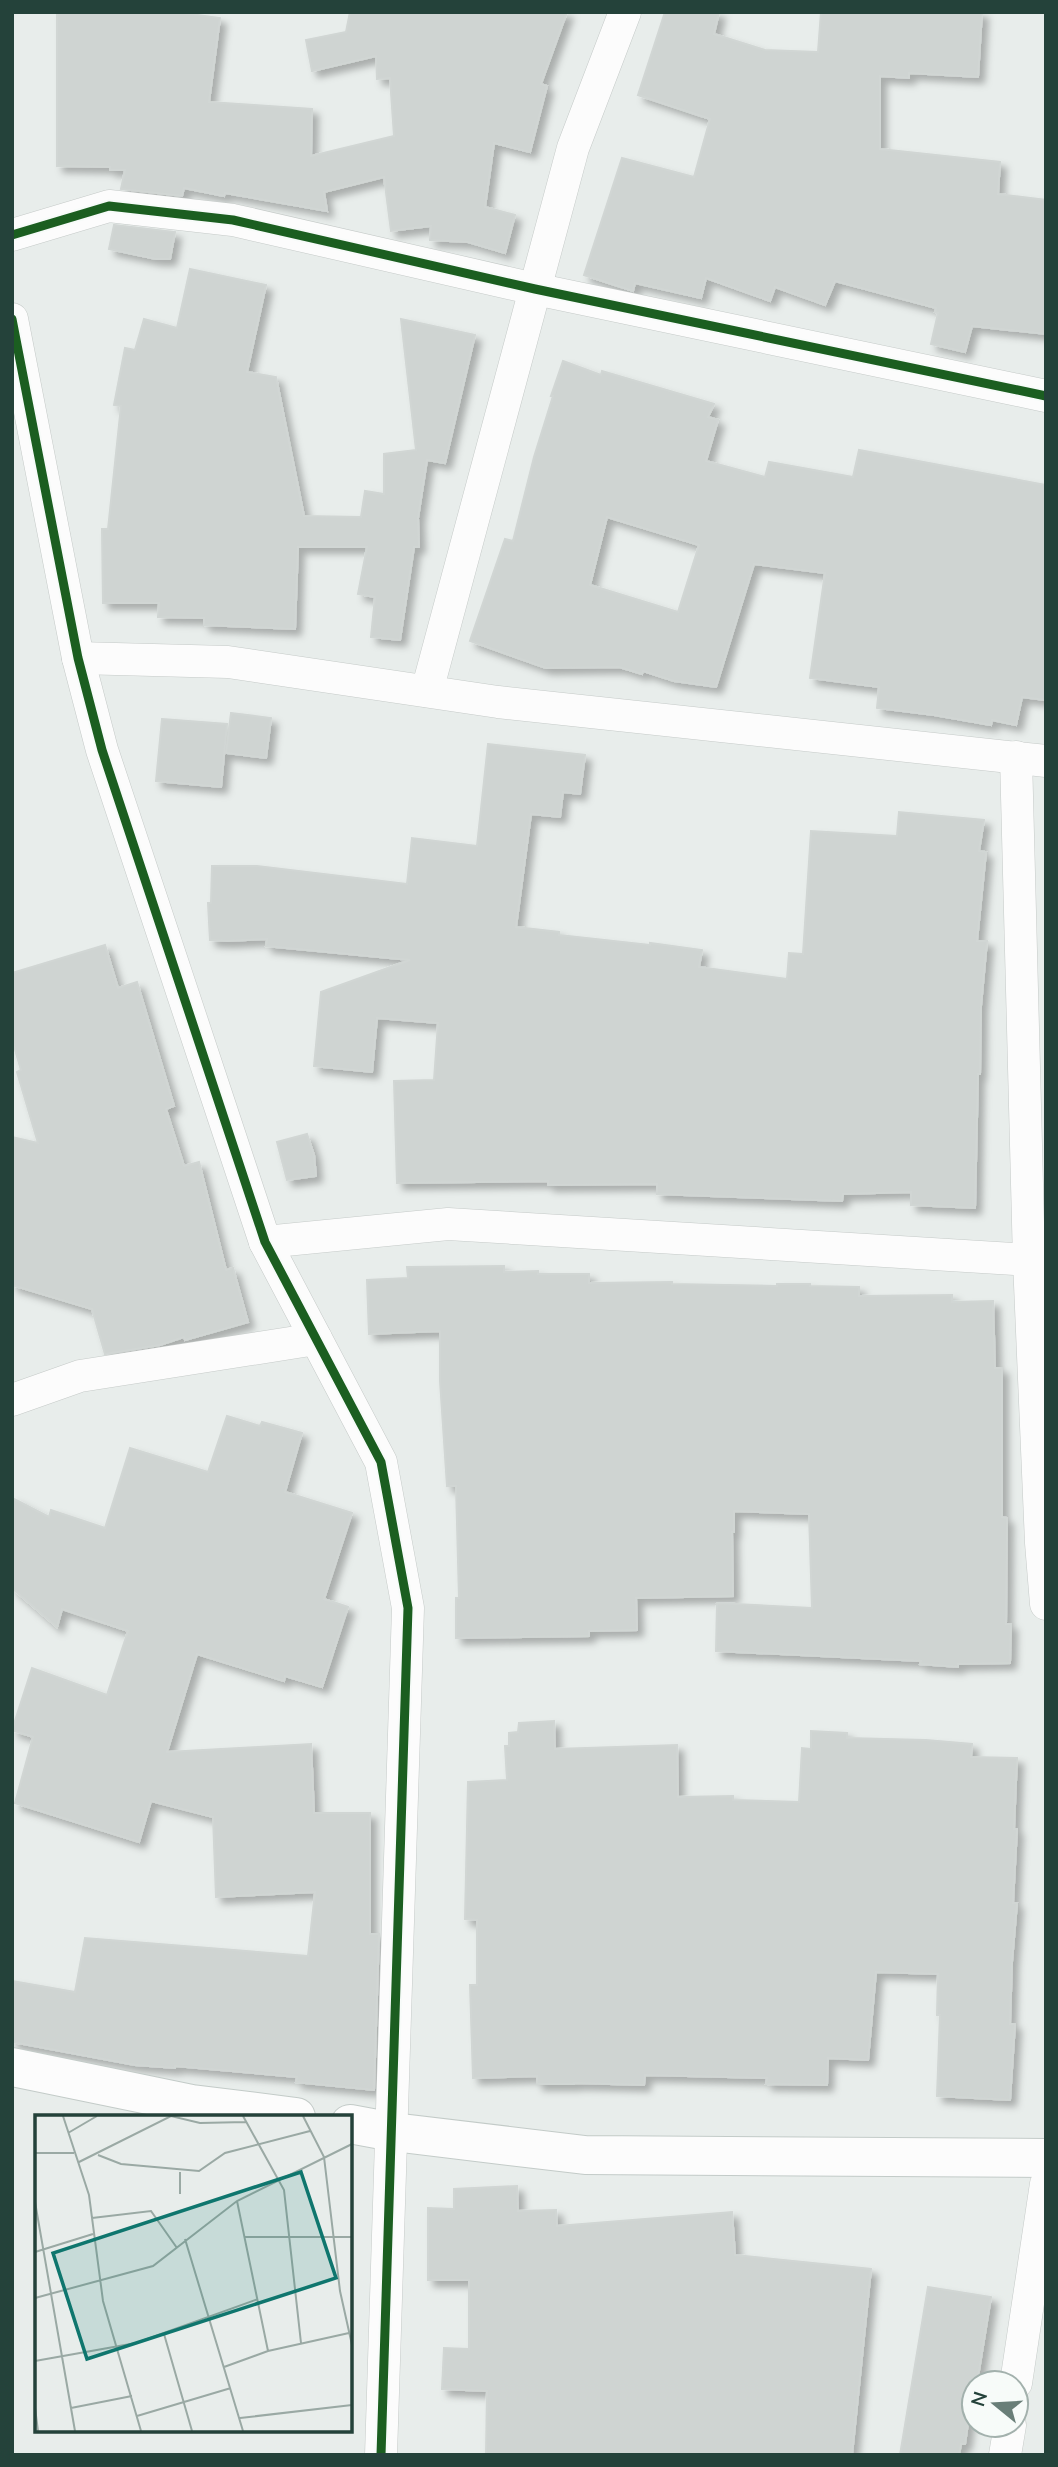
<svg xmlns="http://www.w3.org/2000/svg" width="1058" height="2467" viewBox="0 0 1058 2467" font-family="'Nunito Sans',sans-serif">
<defs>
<filter id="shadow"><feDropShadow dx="6" dy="6" stdDeviation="3.5" flood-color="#0004"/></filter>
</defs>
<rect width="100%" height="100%" fill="#e8edeb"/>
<g fill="#cfd4d2" stroke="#d1d6d4" stroke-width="2" fill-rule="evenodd" filter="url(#shadow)">
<path d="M 57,12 L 176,12 L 220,18 L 209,102 L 312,109 L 311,156 L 394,136 L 390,78 L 377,79 L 376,56 L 312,71 L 306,40 L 346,32 L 350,12 L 567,12 L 541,84 L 547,86 L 530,152 L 494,143 L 485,207 L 515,215 L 505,253 L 468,242 L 430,240 L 431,226 L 391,231 L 384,177 L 324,192 L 327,211 L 225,193 L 224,196 L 184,188 L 182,196 L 121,189 L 125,170 L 110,170 L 110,167 L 57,166 Z"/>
<path d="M 665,12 L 719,12 L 714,34 L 765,50 L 818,52 L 821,12 L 982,12 L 978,77 L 909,73 L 909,78 L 880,76 L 880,149 L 1000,162 L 998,194 L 1046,200 L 1046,334 L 972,326 L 965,352 L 931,344 L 938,313 L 935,312 L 936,308 L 835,281 L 825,305 L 775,287 L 770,301 L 706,278 L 701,298 L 635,283 L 633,291 L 584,275 L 622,158 L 694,177 L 710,119 L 638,95 Z"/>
<path d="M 114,225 L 175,232 L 170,259 L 156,259 L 109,249 Z"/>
<path d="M 190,269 L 266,285 L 247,372 L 276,377 L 304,516 L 361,517 L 365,491 L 384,494 L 384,454 L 416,450 L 401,319 L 475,335 L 445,463 L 427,460 L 418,518 L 419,547 L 414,547 L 400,640 L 371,637 L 375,597 L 358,594 L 367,547 L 298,547 L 295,629 L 204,625 L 204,618 L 158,617 L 159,603 L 103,603 L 102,529 L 108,529 L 121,406 L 114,405 L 125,348 L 135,350 L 144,319 L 177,328 Z"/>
<path d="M 563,361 L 601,375 L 602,371 L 714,404 L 708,417 L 718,420 L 706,461 L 765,477 L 769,462 L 853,477 L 859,450 L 1046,485 L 1046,700 L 1022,697 L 1016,725 L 992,720 L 991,725 L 934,715 L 877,708 L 879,687 L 810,678 L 825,573 L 754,564 L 716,687 L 674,681 L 643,671 L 642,674 L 619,667 L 546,668 L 470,641 L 505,539 L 513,541 L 534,457 L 553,396 L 551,396 ZM 607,517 L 699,545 L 678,612 L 590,585 Z"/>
<path d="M 231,713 L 271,718 L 266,758 L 226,753 Z"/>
<path d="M 162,719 L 227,724 L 221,787 L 156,781 Z"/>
<path d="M 488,744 L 585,755 L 580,794 L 563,792 L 560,817 L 531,814 L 516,927 L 559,932 L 559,935 L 650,945 L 650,943 L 702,950 L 699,967 L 787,979 L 789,953 L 803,954 L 811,831 L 897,836 L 899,812 L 984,820 L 979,851 L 986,852 L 977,941 L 987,941 L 981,1006 L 980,1074 L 978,1074 L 975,1208 L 911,1205 L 911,1192 L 843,1194 L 842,1201 L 657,1194 L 657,1184 L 548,1185 L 548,1181 L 397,1183 L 394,1081 L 434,1080 L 438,1023 L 377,1018 L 372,1072 L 314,1066 L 321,992 L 410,960 L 266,946 L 267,939 L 227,941 L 210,940 L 208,903 L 211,903 L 212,866 L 257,866 L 407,884 L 412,838 L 477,846 Z"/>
<path d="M 105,945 L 118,988 L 137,982 L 174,1106 L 166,1109 L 184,1166 L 199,1162 L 226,1270 L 233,1268 L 248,1322 L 185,1340 L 184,1337 L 160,1345 L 105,1354 L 92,1309 L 12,1285 L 12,1137 L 38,1143 L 17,1072 L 21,1070 L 12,1039 L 12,973 Z"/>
<path d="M 307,1134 L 314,1155 L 316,1176 L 287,1180 L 277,1142 Z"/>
<path d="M 504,1266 L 504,1272 L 538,1271 L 538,1274 L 589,1274 L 589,1283 L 672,1282 L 672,1284 L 777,1286 L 777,1284 L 810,1284 L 810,1286 L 859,1287 L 859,1296 L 952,1295 L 952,1302 L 993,1301 L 995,1368 L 1002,1368 L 1002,1517 L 1007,1518 L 1006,1624 L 1011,1624 L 1010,1663 L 958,1664 L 958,1667 L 920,1664 L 921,1661 L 716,1651 L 717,1603 L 812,1608 L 809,1514 L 734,1511 L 734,1532 L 732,1532 L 733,1596 L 636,1598 L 637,1630 L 589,1631 L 589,1636 L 456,1638 L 456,1598 L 459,1598 L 456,1486 L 447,1486 L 440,1381 L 440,1331 L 369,1334 L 367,1280 L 408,1278 L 407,1267 Z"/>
<path d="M 227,1416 L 260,1426 L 262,1422 L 302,1433 L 285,1492 L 352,1513 L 324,1599 L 348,1607 L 322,1687 L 285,1676 L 284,1681 L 197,1654 L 167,1752 L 311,1744 L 314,1813 L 370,1813 L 370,1934 L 379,1934 L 374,2090 L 296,2082 L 297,2077 L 175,2066 L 175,2068 L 135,2065 L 12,2042 L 12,1981 L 75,1992 L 85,1938 L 308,1956 L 315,1892 L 216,1897 L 213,1817 L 151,1801 L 139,1842 L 15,1803 L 33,1737 L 12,1730 L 32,1668 L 107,1695 L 128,1631 L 62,1609 L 57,1627 L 12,1588 L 12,1498 L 49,1517 L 51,1510 L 105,1528 L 130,1448 L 208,1472 Z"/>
<path d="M 554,1721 L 555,1749 L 677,1745 L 678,1797 L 733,1796 L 733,1800 L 799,1802 L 802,1748 L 811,1749 L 811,1731 L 847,1733 L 847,1738 L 926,1740 L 972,1744 L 971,1757 L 1017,1758 L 1014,1829 L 1017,1829 L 1013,1903 L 1017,1903 L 1012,1962 L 1010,2024 L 1015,2024 L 1010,2100 L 937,2096 L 940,2015 L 937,2015 L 938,1974 L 876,1972 L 868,2060 L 828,2058 L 827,2085 L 766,2084 L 767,2078 L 645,2075 L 644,2085 L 574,2083 L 574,2084 L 537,2084 L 537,2076 L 473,2078 L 470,1985 L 477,1985 L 477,1920 L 465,1919 L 468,1782 L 507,1780 L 505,1746 L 509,1746 L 509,1733 L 518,1732 L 519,1723 Z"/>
<path d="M 517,2186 L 518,2211 L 556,2210 L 557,2226 L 732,2212 L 735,2255 L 871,2269 L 852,2455 L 486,2455 L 487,2391 L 442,2389 L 444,2348 L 469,2349 L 469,2280 L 428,2280 L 428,2208 L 454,2209 L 454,2189 Z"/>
<path d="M 928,2287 L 991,2297 L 977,2383 L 974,2383 L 974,2402 L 971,2402 L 965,2444 L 961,2444 L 959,2455 L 900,2455 Z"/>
</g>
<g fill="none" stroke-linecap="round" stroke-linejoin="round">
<g stroke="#c5cac8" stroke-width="33">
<g id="minor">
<path d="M 12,235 L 109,206 L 233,220 L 535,289 L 1046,396"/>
<path d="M 12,319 L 78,658 L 102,750 L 265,1242 L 381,1462 L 408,1608 L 381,2455"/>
<path d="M 78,658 L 228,662 L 498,702 L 1046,761"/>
<path d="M 427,691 L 573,148 L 625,12"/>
<path d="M 1016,757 L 1029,1261 L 1041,1543 L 1046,1604"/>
<path d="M 265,1242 L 448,1224 L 1046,1261"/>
<path d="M 12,1400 L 80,1376 L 316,1339"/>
<path d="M 1016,2383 L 1046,2184"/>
<path d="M 1005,2455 L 1010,2425"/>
</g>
</g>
<g stroke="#c3cbc8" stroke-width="40">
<g id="secondary">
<path d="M 12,2067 L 192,2104 L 296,2117"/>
<path d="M 350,2124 L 393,2132 L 585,2155 L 1046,2158"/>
</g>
</g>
<use href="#minor" stroke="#fcfcfc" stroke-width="32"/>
<use href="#secondary" stroke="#fcfcfc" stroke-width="38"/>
<g stroke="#f7fbf9" stroke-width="13">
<g id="cycleway">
<path d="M 12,235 L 109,206 L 233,220 L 535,289 L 1046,396"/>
<path d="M 12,319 L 78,658 L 102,750 L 265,1242 L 381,1462 L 408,1608 L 381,2455"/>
</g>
</g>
<use href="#cycleway" stroke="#1b5e20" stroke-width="9"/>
</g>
<g transform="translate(35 2115)">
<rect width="317" height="317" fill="#e8edeb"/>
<path fill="none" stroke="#9aa9a4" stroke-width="2" d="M 28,1 L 54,80 L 68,186 L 106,316M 208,1 L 249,75 L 266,228M 268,1 L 289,42 L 305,176 L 317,230M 33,18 L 62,1M 0,38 L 39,38M 63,40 L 86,49 L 164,56 L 190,38 L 275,16M 44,47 L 136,1 L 165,8 L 211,7M 145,79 L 145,57M 202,86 L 233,236M 0,87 L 40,316M 57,103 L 116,96 L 142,133M 210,122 L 317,122M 150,124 L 208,316M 0,137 L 58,119M 0,183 L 118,151 L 202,86 L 317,29M 129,219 L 157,316M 0,246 L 101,228 L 223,184M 189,252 L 233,236 L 314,218M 0,293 L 3,316M 36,293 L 97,281M 102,301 L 196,273M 205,303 L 317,290"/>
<path fill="#0f766e" fill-opacity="0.15" stroke="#0f766e" stroke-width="3.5" d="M 266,57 L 301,163 L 52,244 L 18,138 Z"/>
<rect width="317" height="317" fill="none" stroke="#24423a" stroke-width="3.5"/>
</g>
<rect width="1058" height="2467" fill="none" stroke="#24423a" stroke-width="28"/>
<g transform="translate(995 2404) rotate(288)"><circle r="33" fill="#f7fbf9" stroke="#a3b1ad" stroke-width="2"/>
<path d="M0-5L12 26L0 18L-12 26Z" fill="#697e78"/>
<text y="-10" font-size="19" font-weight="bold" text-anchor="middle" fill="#24423a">N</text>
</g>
</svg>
